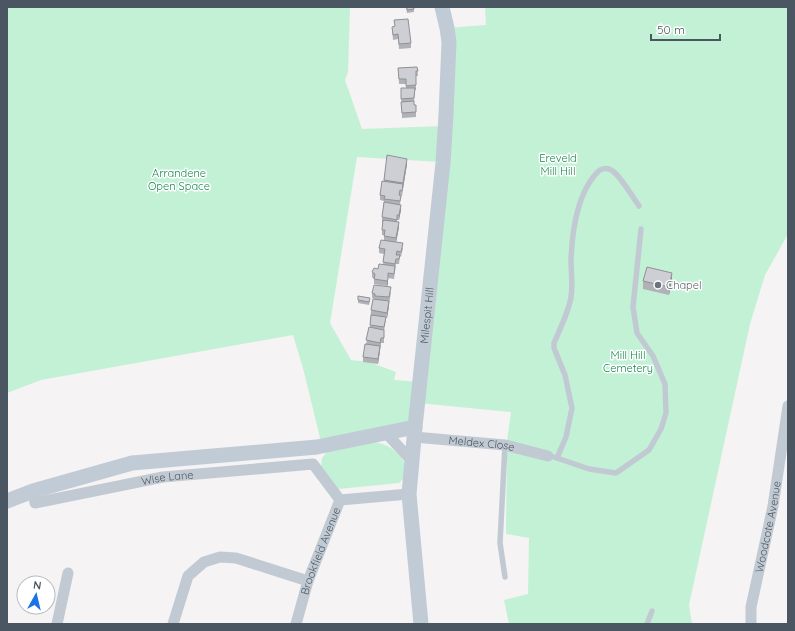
<svg xmlns="http://www.w3.org/2000/svg" width="795" height="631" viewBox="0 0 795 631" font-family="Quicksand,sans-serif">
<rect width="100%" height="100%" fill="#f5f3f3"/>
<g fill="#c3f1d5">
<path d="M 7,7 L 350,7 L 348,72 L 345,80 L 362,129 L 443,126 L 441,162 L 357,157 L 330,323 L 351,360 L 369,362 L 396,372 L 394,380 L 420,382 L 443,163 L 446,115 L 449,42 L 447,28 L 486,25 L 485,7 L 788,7 L 788,234 L 765,275 L 750,324 L 689,605 L 692,624 L 509,624 L 504,600 L 528,594 L 529,538 L 506,534 L 507,441 L 511,412 L 418,403 L 415,426 L 387,433 L 322,446 L 303,368 L 293,335 L 41,380 L 7,393 Z"/>
<path d="M 373,442 C 386,443 398,451 404,462 C 406,466 406,471 407,475 L 399,483 L 338,489 L 326,479 L 321,465 L 322,458 L 327,452 Z"/>
</g>
<g fill="none" stroke-linecap="round" stroke-linejoin="round">
<g stroke="#c1cad2" stroke-width="5.5">
<path d="M 554,457 L 589,469 L 616,473 L 649,450 L 661,429 L 666,413 L 665,384 L 653,356 L 637,333 L 633,307 L 641,229"/>
<path d="M 557,458 L 566,437 L 572,408 L 565,375 L 554,348 L 554,343 C 560,329 569,311 571,297 C 573,285 571,272 571,260 C 572,234 577,197 594,176 C 598,171 602,167 609,169 C 618,171 633,198 639,206"/>
<path d="M 505,577 L 500,543 L 505,445"/>
<path d="M 647,624 L 652,611"/>
</g>
<g stroke="#c1cad2" stroke-width="11">
<path d="M 386,433 L 412,461"/>
<path id="s1" d="M 414,437 L 505,445 L 548,456"/>
<path id="s2" d="M 33,491 L 35,503 L 163,477 L 313,464 L 340,500"/>
<path d="M 57,624 L 68,573"/>
<path d="M 173,624 L 188,576 L 204,562 L 220,557 L 236,558 L 308,581"/>
<path id="s3" d="M 296,624 L 308,581 L 340,500 L 409,494"/>
<path id="s4" d="M 751,624 L 751,607 L 773,506 L 788,406"/>
</g>
<g stroke="#c1cbd6" stroke-width="15">
<path d="M 7,501 L 33,491 L 132,463 L 317,447 L 415,427"/>
<path id="s5" d="M 421,624 L 409,494 L 415,427 L 443,163 L 446,115 L 449,42 L 447,28 L 442,7"/>
</g>
</g>
<g fill="#b0b2b7">
<path d="M 406,7 L 414,7 L 414,12 L 407,13 Z"/>
<path d="M 394,20 L 411,43 L 411,48 L 399,49 L 398,39 L 393,40 L 392,27 L 395,27 Z"/>
<path d="M 417,67 L 418,76 L 416,76 L 416,90 L 415,90 L 414,103 L 414,105 L 416,105 L 416,117 L 402,118 L 401,88 L 406,88 L 406,84 L 399,84 L 398,68 Z"/>
<path d="M 407,164 L 402,196 L 401,196 L 400,205 L 401,210 L 399,220 L 397,220 L 397,222 L 399,227 L 396,242 L 403,248 L 401,257 L 400,256 L 399,264 L 396,264 L 394,279 L 388,278 L 388,284 L 387,286 L 374,284 L 374,279 L 372,277 L 372,272 L 378,269 L 383,265 L 384,254 L 379,253 L 379,248 L 384,241 L 384,235 L 382,235 L 382,230 L 383,223 L 382,223 L 382,217 L 384,201 L 380,200 L 380,195 L 384,180 Z"/>
<path d="M 672,280 L 669,295 L 643,289 L 643,281 Z"/>
<path d="M 391,292 L 387,318 L 386,318 L 384,332 L 384,343 L 381,343 L 378,364 L 363,362 L 363,357 L 370,327 L 371,310 L 375,299 L 372,298 L 372,293 Z"/>
<path d="M 358,300 L 370,301 L 369,305 L 358,303 Z"/>
</g>
<g fill="#909195">
<path d="M 407,159 L 407,164 L 403,188 L 403,183 Z"/>
<path d="M 401,205 L 401,210 L 399,220 L 399,215 Z"/>
<path d="M 399,222 L 399,227 L 396,243 L 396,238 Z"/>
<path d="M 672,273 L 672,280 L 669,295 L 669,287 Z"/>
<path d="M 388,279 L 388,284 L 387,286 L 387,281 Z"/>
<path d="M 389,301 L 389,306 L 387,318 L 387,313 Z"/>
<path d="M 381,338 L 380,351 L 378,364 L 378,359 Z"/>
</g>
<g fill="#cdcfd5" stroke="#909195">
<path d="M 407,7 L 414,7 L 414,9 L 407,10 Z"/>
<path d="M 408,19 L 411,43 L 399,44 L 398,34 L 393,35 L 392,27 L 395,26 L 394,20 Z"/>
<path d="M 417,67 L 418,71 L 416,71 L 416,85 L 406,86 L 406,79 L 399,79 L 398,68 Z"/>
<path d="M 401,88 L 415,88 L 414,98 L 401,99 Z"/>
<path d="M 414,101 L 414,105 L 416,105 L 416,112 L 402,113 L 401,102 Z"/>
<path d="M 387,155 L 407,159 L 403,183 L 384,180 Z"/>
<path d="M 382,181 L 403,184 L 402,191 L 400,190 L 399,195 L 401,196 L 400,201 L 384,199 L 385,196 L 380,195 Z"/>
<path d="M 384,202 L 401,205 L 399,215 L 397,215 L 397,220 L 382,217 Z"/>
<path d="M 383,220 L 399,222 L 396,238 L 384,236 L 385,230 L 382,230 Z"/>
<path d="M 381,240 L 403,243 L 401,252 L 397,251 L 396,255 L 400,255 L 399,259 L 396,259 L 395,264 L 383,262 L 385,249 L 379,248 Z"/>
<path d="M 379,264 L 395,266 L 394,274 L 388,273 L 388,279 L 387,281 L 374,279 L 375,274 L 372,272 L 374,268 L 378,269 Z"/>
<path d="M 647,267 L 672,273 L 669,287 L 643,281 Z"/>
<path d="M 374,285 L 391,287 L 389,297 L 375,296 L 375,294 L 372,293 Z"/>
<path d="M 358,296 L 370,298 L 369,302 L 358,300 Z"/>
<path d="M 373,299 L 389,301 L 387,313 L 371,310 Z"/>
<path d="M 371,315 L 386,317 L 384,327 L 370,325 Z"/>
<path d="M 369,327 L 384,330 L 384,338 L 381,338 L 380,343 L 366,340 Z"/>
<path d="M 365,344 L 380,346 L 378,359 L 363,357 Z"/>
</g>
<circle fill="#6b7280" stroke="#fff" stroke-width="1.5" cx="658" cy="285" r="4"/>
<g text-anchor="middle" dominant-baseline="central" stroke-width="3" stroke-linejoin="round" paint-order="stroke">
<g font-size="11" fill="#17864f" stroke="#fff">
<text x="558" y="158">Ereveld<tspan x="558" dy="13">Mill Hill</tspan></text>
<text x="179" y="173">Arrandene<tspan x="179" dy="13">Open Space</tspan></text>
<text x="628" y="355">Mill Hill<tspan x="628" dy="13">Cemetery</tspan></text>
</g>
<g font-size="11" fill="#5b616d" stroke="#fff" text-anchor="start">
<text x="666" y="285">Chapel</text>
</g>
<g font-size="11" fill="#4a5661" stroke="#fff">
<text stroke="none"><textPath href="#s5" startOffset="310">Milespit Hill</textPath></text>
<text stroke="none"><textPath href="#s1" startOffset="68">Meldex Close</textPath></text>
<text stroke="none"><textPath href="#s2" startOffset="147">Wise Lane</textPath></text>
<text stroke="none"><textPath href="#s4" startOffset="99">Woodcote Avenue</textPath></text>
<text stroke="none"><textPath href="#s3" startOffset="77">Brookfield Avenue</textPath></text>
</g>
</g>
<rect width="795" height="631" fill="none" stroke="#4a5661" stroke-width="16"/>
<g transform="translate(36 595) rotate(8)"><circle r="19" fill="#ffffff" stroke="#b7bbc0"/>
<path d="M0-3L7 15L0 10L-7 15Z" fill="#1a73e8"/>
<text y="-6" font-size="11" font-weight="bold" text-anchor="middle" fill="#4a5661">N</text>
</g>
<path d="M651 34v6h69v-6" fill="none" stroke="#4a5661" stroke-width="2"/>
<text x="657" y="34" font-size="12" fill="#4a5661" stroke="#ffffff" stroke-width="3" paint-order="stroke">50 m</text>
</svg>
